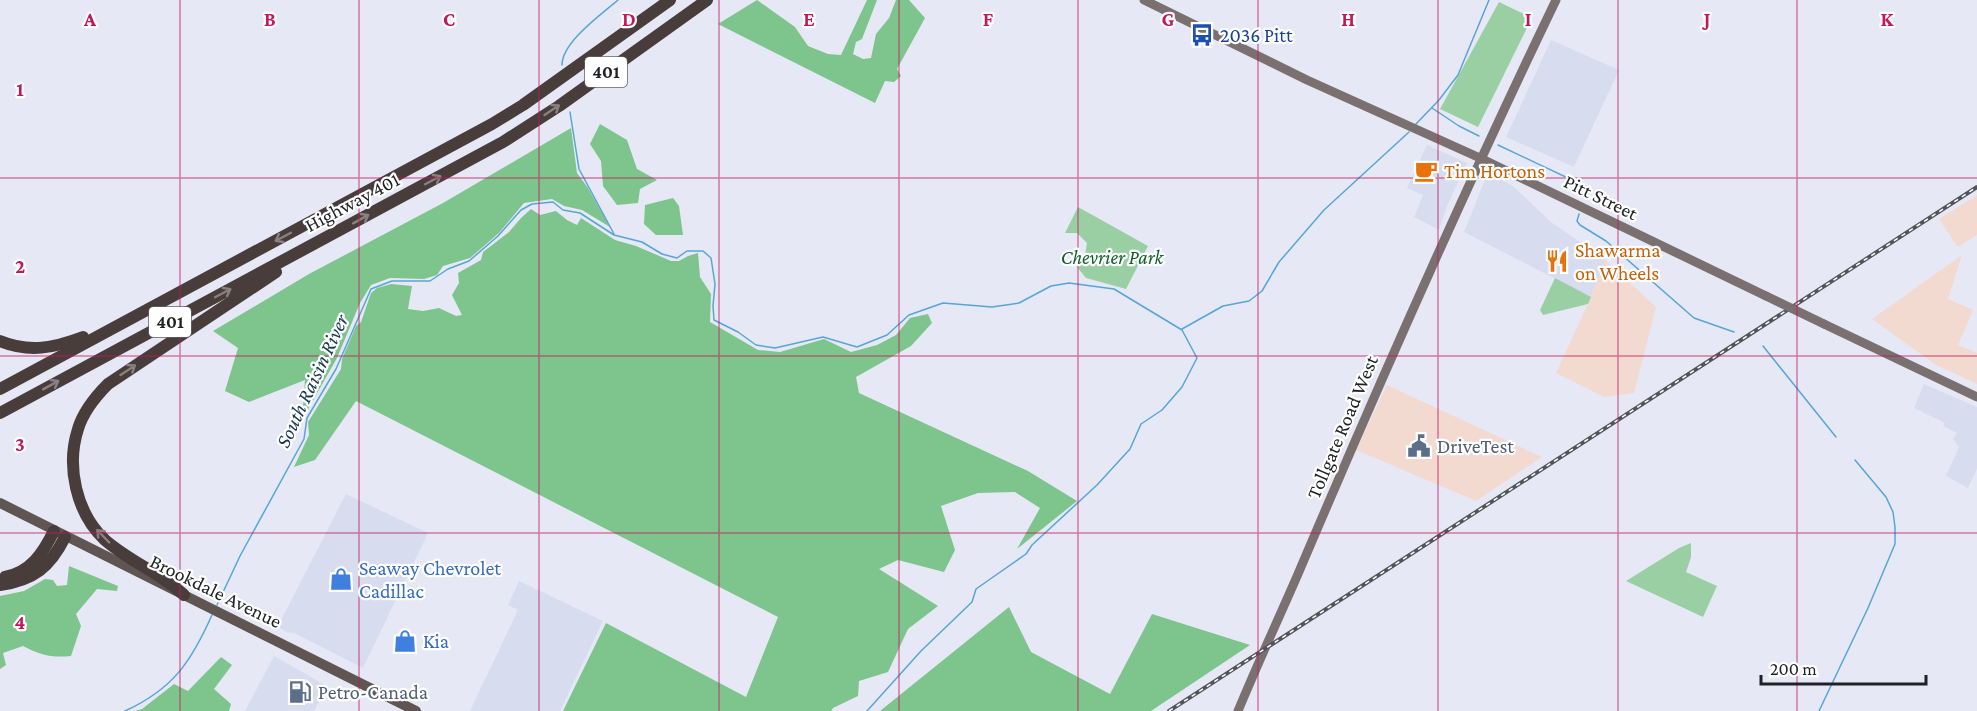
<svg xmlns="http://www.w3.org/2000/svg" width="1977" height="711" viewBox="0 0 1977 711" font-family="'Crimson Pro',serif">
<rect width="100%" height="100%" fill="#e6e9f5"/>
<g fill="#d7dcef">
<path d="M 1551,40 L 1619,70 L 1574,167 L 1506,137 Z"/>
<path d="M 1427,145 L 1467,163 L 1447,206 L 1439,230 L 1414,217 L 1423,195 L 1407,188 Z"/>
<path d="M 1488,172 L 1513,186 L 1551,222 L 1605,260 L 1591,297 L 1464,232 Z"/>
<path d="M 1924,384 L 1977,407 L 1977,469 L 1968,488 L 1946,476 L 1959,447 L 1953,439 L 1957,433 L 1943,426 L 1945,423 L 1914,408 Z"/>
<path d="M 346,494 L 428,533 L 363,668 L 294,633 L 286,632 L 278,626 Z"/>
<path d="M 519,581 L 603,621 L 560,711 L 470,711 L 518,610 L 508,605 Z"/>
<path d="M 274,656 L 327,686 L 314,711 L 245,711 Z"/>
</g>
<g fill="#f3dad1">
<path d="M 1977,195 L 1977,235 L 1958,247 L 1939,219 Z"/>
<path d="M 1962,255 L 1948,299 L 1973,310 L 1958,345 L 1977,353 L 1977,384 L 1936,365 L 1872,319 Z"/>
<path d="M 1605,260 L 1656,307 L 1634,393 L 1604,397 L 1556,373 L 1591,297 Z"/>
<path d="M 1387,385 L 1542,457 L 1476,501 L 1356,450 Z"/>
</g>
<g fill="#9acfa4">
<path d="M 1499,2 L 1532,18 L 1478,127 L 1440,109 Z"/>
<path d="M 1078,207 L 1148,246 L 1126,289 L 1086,278 L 1077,267 L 1085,255 L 1087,243 L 1077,233 L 1065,233 Z"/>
<path d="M 1555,278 L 1591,297 L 1588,304 L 1543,315 L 1540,310 Z"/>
<path d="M 1691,543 L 1691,557 L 1686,572 L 1717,586 L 1703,617 L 1626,581 L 1679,548 Z"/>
</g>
<g fill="#7ec48d">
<path d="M 757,0 L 795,27 L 808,46 L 828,54 L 841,55 L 867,0 L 877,0 L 862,39 L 856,42 L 853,54 L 863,59 L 871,58 L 876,34 L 889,18 L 896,0 L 909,0 L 925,18 L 897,69 L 901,76 L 894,82 L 885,81 L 875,103 L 718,24 Z"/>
<path d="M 600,124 L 627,140 L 637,169 L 657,180 L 640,189 L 638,203 L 617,205 L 603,186 L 601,161 L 590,144 Z"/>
<path d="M 571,128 L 577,173 L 588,188 L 610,227 L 582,210 L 564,206 L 552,199 L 524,203 L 499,233 L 470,258 L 443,266 L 437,275 L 424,279 L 390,278 L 371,285 L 360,303 L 337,358 L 302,420 L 305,380 L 249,402 L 225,391 L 238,348 L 213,331 L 309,274 L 443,203 Z"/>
<path d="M 673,198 L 679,206 L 683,235 L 656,235 L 644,224 L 645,205 Z"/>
<path d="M 531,209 L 540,215 L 556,211 L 567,220 L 577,225 L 581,218 L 615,240 L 636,246 L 671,261 L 679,261 L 688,256 L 698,253 L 700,277 L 711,294 L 710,322 L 758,350 L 780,352 L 824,339 L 851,352 L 877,345 L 896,335 L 910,318 L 928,314 L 932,323 L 911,346 L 856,377 L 859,393 L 1028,471 L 1077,501 L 1017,549 L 1040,508 L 1015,492 L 978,493 L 941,506 L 955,550 L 944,572 L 898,560 L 879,569 L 938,606 L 908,629 L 888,672 L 859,681 L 858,696 L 833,708 L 831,711 L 563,711 L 606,623 L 746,697 L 778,617 L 356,401 L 315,460 L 294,467 L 309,435 L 308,422 L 341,369 L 342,359 L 356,326 L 361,322 L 371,293 L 377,288 L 391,284 L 412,286 L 408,309 L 423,311 L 439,308 L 456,316 L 462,315 L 452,295 L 459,283 L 458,273 L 481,260 L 483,252 L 509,232 L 521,218 Z"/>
<path d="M 69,566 L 118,586 L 117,591 L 97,589 L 76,614 L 81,626 L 71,656 C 52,658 40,655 23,646 L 3,653 L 6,665 L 0,669 L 0,596 L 24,591 L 45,579 L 53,580 L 57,586 L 67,585 Z"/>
<path d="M 1009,607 L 1031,652 L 1110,694 L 1152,614 L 1250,645 L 1151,711 L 880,711 Z"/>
<path d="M 221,657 L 232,665 L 214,689 L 231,704 L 229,711 L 135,711 L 142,709 L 174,684 L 188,691 Z"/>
</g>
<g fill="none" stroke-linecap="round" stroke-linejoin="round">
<g stroke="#57a5d6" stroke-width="1.5">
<path d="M 562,65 C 562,42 602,14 618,0"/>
<path d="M 1432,108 L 1459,126 L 1479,136"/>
<path d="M 570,112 L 579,169 L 614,234"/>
<path d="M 1416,124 L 1439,100 L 1458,75 L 1489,0"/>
<path d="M 1498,145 L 1589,188 L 1588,195"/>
<path d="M 1579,214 L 1577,221 L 1580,225 L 1606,241 L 1694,318 L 1734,332"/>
<path d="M 1182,329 L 1223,306 L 1249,301 L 1262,291 L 1279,262 L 1324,210 L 1409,132"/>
<path d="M 1763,346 L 1836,437"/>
<path d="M 217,605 L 240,556 L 304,439 L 307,418 L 336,369 L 371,289 L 392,281 L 430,281 L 448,269 L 469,261 L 498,236 L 521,210 L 532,204 L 553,202 L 563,210 L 580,213 L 614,235 L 642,242 L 662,254 L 677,258 L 687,251 L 703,251 L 711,258 L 715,284 L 713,306 L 714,320 L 738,332 L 756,345 L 775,348 L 823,337 L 857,347 L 887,335 L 909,315 L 943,303 L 992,307 L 1019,303 L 1051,286 L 1069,283 L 1114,289 L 1182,330 L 1197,358 L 1182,387 L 1162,410 L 1141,424 L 1130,449 L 1097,485 L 1032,545 L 1026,554 L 976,589 L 972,602 L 921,651 L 867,711"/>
<path d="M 125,711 C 173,689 191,662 212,615"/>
<path d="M 1819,711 L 1868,608 L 1895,544 L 1895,527 L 1893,512 L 1886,497 L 1855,460"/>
</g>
<g stroke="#79706f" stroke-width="9">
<path d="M 1144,0 L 1307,80 L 1480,158 L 1766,296"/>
<path d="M 1824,324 L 1977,397"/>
<path d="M 1238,711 C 1257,665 1278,620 1298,574 C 1380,381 1465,189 1556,0"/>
</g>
<path stroke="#5f5553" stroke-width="10" d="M 0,503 L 416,711"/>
<g stroke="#493d3c" stroke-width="12">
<path d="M 0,341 C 29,353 54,348 83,337"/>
<path d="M 0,389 L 492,124 L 523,105 L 670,0"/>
<path d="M 0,413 L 503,142 L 559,106 L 707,0"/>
<path d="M 5,577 C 31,572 43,553 54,531"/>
<path d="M 0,585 C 34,580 50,567 65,537"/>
<path d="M 184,595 C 160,573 129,561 105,540 C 76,513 66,466 78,429 C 83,412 95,397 108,384 L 276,272"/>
</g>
<g stroke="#51545a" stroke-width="4">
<path id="rail" d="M 1169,711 L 1977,187"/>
</g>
<use href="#rail" stroke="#fff" stroke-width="1.5" stroke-dasharray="4.5" stroke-linecap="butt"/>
<path stroke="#79706f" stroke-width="9" d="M 1766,296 L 1824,324"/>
</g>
<defs><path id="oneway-shaft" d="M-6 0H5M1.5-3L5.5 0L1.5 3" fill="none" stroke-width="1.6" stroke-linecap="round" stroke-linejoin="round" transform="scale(1.5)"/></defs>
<g stroke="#898180">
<use href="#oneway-shaft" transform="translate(552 110) rotate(-34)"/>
<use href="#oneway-shaft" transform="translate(433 180) rotate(-28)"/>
<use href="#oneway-shaft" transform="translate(361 219) rotate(-29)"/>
<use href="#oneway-shaft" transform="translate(283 237) rotate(152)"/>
<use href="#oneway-shaft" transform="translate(223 293) rotate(-28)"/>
<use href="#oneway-shaft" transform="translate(128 370) rotate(-33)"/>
<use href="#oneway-shaft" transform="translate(51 385) rotate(-29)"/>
<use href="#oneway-shaft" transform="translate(103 536) rotate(-134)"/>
</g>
<path fill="none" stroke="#c2185b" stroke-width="1.5" stroke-opacity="0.55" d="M 180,0 L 180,711M 359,0 L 359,711M 539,0 L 539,711M 719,0 L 719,711M 899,0 L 899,711M 1078,0 L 1078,711M 1258,0 L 1258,711M 1438,0 L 1438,711M 1618,0 L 1618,711M 1797,0 L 1797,711M 0,178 L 1977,178M 0,356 L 1977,356M 0,533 L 1977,533"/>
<defs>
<g id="bus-bare" transform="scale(1.8)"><path d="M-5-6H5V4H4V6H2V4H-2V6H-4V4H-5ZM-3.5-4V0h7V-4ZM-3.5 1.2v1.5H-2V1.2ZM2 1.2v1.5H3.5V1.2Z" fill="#1a4fb4" stroke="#fff" stroke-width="2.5" paint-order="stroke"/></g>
<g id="cafe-bare" transform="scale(1.8)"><path d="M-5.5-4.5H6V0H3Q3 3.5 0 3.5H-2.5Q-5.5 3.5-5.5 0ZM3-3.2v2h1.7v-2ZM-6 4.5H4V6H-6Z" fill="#e8710a" stroke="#fff" stroke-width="2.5" paint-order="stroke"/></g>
<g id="restaurant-bare" transform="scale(1.8)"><path d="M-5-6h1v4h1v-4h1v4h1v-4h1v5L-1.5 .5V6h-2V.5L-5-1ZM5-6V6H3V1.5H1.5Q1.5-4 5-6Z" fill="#e8710a" stroke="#fff" stroke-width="2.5" paint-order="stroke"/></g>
<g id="civic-bare" transform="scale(1.8)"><path d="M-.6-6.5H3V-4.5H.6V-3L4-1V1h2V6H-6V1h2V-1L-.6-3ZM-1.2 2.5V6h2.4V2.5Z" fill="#5c6f8a" stroke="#fff" stroke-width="2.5" paint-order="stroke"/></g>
<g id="shop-bare" transform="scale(1.8)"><path d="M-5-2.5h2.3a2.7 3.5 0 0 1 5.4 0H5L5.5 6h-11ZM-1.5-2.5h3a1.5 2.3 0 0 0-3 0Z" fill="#3f7fe0" stroke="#fff" stroke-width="2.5" paint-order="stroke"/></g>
<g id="fuel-bare" transform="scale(1.8)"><path d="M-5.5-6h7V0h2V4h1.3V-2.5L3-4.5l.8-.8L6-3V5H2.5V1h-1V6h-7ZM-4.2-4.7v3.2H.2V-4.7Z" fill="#5c6f8a" stroke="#fff" stroke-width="2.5" paint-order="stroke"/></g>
</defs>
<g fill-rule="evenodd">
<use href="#bus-bare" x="1202" y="35"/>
<use href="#cafe-bare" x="1426" y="171"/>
<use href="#restaurant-bare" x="1557" y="261"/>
<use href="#civic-bare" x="1419" y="446"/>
<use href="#shop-bare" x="341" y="579"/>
<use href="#shop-bare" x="405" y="641"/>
<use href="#fuel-bare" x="300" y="692"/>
</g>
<g text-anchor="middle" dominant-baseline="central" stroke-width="4.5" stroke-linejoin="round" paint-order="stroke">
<g fill="#fff" stroke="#626466" stroke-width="1.5">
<rect x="585" y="57" width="42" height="30" rx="4.5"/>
<rect x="149" y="307" width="42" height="30" rx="4.5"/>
</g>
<g font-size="18" font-weight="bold" fill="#1f2125">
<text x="606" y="72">401</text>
<text x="170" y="322">401</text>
</g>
<g font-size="20" fill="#164399" stroke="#fff" text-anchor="start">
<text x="1220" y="35">2036 Pitt</text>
</g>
<g font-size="20" fill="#c56008" stroke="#fff" text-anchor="start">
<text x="1444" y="171">Tim Hortons</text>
<text x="1575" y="250">Shawarma<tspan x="1575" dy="23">on Wheels</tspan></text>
</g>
<g font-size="20" fill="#1f2125" stroke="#fff">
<text transform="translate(1601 197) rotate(26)">Pitt Street</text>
<text transform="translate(352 202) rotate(-28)">Highway 401</text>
<text transform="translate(1342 427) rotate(-67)">Tollgate Road West</text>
<text transform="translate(216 591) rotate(26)">Brookdale Avenue</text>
</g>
<g font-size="20" font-style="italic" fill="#13602d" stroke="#fff">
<text x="1112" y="257">Chevrier Park</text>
</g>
<g font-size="20" fill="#4e5e75" stroke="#fff" text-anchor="start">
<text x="1437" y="446">DriveTest</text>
<text x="318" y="692">Petro-Canada</text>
</g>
<g font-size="20" fill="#366cbe" stroke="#fff" text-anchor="start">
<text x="359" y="568">Seaway Chevrolet<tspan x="359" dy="23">Cadillac</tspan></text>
<text x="423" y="641">Kia</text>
</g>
<g font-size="21" font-style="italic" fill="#183a4f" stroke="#fff">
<text transform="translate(312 381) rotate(-65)">South Raisin River</text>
</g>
</g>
<g font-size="20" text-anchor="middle" font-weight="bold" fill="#c2185b" stroke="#fff" stroke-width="4.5" stroke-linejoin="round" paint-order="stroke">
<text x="90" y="26">A</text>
<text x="270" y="26">B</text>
<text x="449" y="26">C</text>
<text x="629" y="26">D</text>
<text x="809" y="26">E</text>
<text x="988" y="26">F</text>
<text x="1168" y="26">G</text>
<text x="1348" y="26">H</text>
<text x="1528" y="26">I</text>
<text x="1707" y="26">J</text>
<text x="1887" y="26">K</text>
<text x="20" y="96">1</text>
<text x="20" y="273">2</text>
<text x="20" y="451">3</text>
<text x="20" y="629">4</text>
</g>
<path d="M1761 675v9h165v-9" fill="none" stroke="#1f2125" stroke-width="3"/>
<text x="1770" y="675" font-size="18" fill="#1f2125" stroke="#ffffff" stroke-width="4.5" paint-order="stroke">200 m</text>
</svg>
